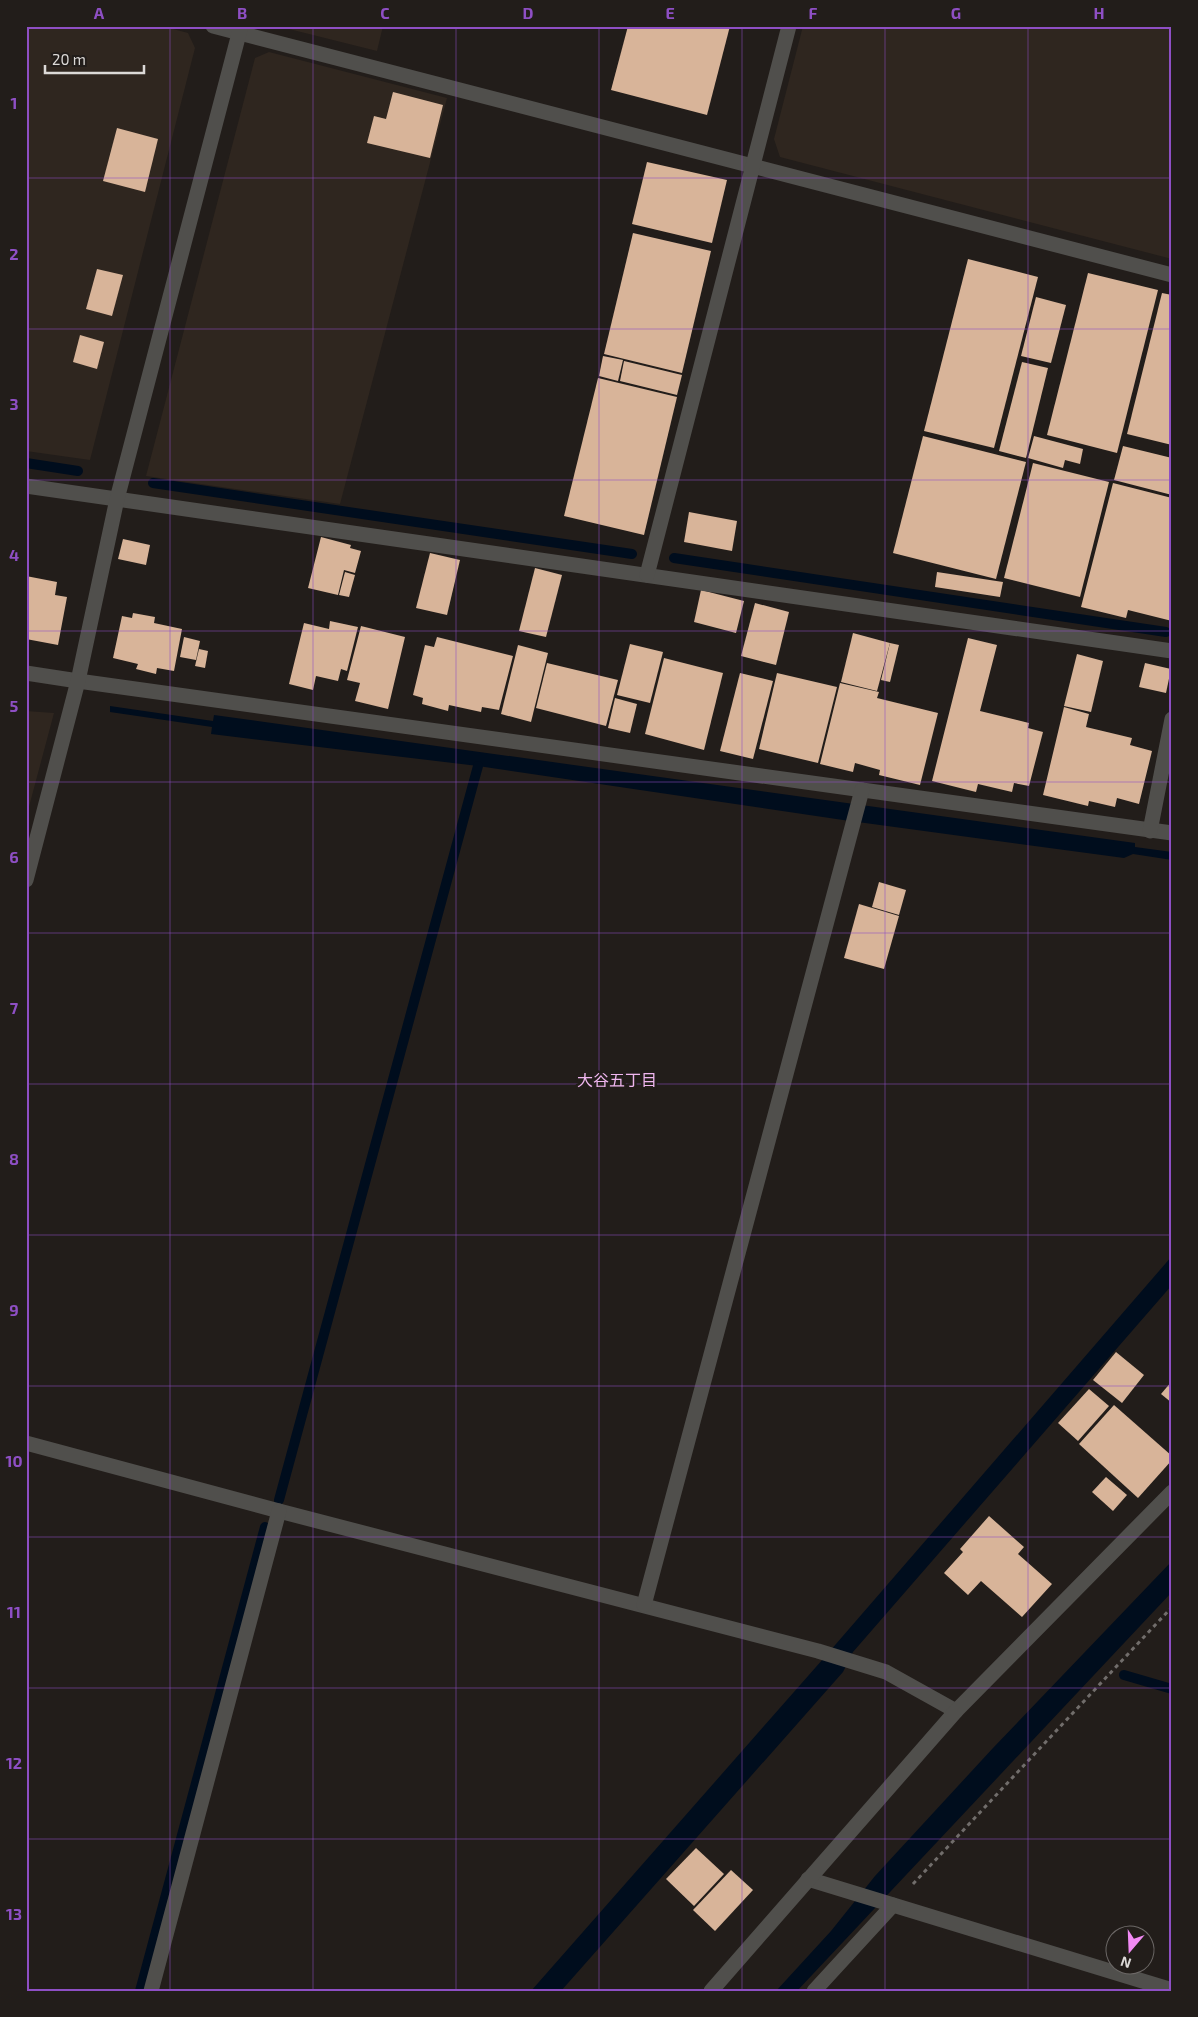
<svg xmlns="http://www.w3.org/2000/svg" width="1198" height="2017" viewBox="0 0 1198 2017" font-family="'Exo 2','Noto Sans JP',sans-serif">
<rect width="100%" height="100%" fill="#221d1a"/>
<g fill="#2f261f">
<path d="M 26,26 L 162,26 L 188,33 L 195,48 L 90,460 L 26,451 Z"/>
<path d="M 277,26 L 383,26 L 377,51 Z"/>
<path d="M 803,26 L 1172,26 L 1172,259 L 780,157 L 774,139 Z"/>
<path d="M 269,52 L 447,98 L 340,504 L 146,476 L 255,58 Z"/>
<path d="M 26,711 L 54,713 L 26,818 Z"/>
</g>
<g fill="#000d1d">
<path d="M 110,706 L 213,721 L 214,715 L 1135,843 L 1135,847 L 1172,852 L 1172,860 L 1133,854 L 1124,858 L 843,820 L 478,766 L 211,734 L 212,727 L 110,712 Z"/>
<path d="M 1172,1256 L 1172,1285 L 853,1652 L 843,1672 L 561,1991 L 531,1991 L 823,1659 Z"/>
<path d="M 1172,1561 L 1172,1592 L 797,1991 L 776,1991 L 831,1931 L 875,1876 L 993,1748 Z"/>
</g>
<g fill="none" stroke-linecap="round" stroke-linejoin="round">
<g stroke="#000d1d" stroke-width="10">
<path d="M 26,463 L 78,471"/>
<path d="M 153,483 L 632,554"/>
<path d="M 674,558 L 1166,632"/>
<path d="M 279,1500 L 478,766"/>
<path d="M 1124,1675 L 1172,1689"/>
<path d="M 140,1991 L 265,1527"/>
</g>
</g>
<g fill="#d8b499">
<path d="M 628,26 L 730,26 L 707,115 L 611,90 Z"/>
<path d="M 393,92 L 443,105 L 430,158 L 367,143 L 374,116 L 386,119 Z"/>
<path d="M 117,128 L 158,139 L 145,192 L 103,181 Z"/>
<path d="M 647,162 L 727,180 L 712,243 L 632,224 Z"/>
<path d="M 633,233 L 711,251 L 682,373 L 604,354 Z"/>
<path d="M 968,259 L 1038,277 L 994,448 L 924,431 Z"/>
<path d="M 97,269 L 123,275 L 112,316 L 86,309 Z"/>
<path d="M 1088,273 L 1158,290 L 1117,453 L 1047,435 Z"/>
<path d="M 1162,293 L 1172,295 L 1172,445 L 1127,434 Z"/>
<path d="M 1036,297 L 1066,305 L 1051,363 L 1021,356 Z"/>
<path d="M 80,335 L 104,342 L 97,369 L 73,362 Z"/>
<path d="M 603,356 L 623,360 L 618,381 L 599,376 Z"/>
<path d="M 624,361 L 682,375 L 677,395 L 620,381 Z"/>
<path d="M 1022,362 L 1048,368 L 1026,458 L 999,451 Z"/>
<path d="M 598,378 L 677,397 L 644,535 L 564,516 Z"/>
<path d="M 923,436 L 1026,462 L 996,579 L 893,553 Z"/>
<path d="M 1034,436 L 1083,449 L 1080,464 L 1065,460 L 1063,468 L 1028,458 Z"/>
<path d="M 1123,446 L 1172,458 L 1172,495 L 1114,480 Z"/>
<path d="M 1033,463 L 1109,482 L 1080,597 L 1004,578 Z"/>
<path d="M 1113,483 L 1172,498 L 1172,621 L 1128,610 L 1126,618 L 1081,607 Z"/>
<path d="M 689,512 L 737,521 L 732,551 L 684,542 Z"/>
<path d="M 321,537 L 351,545 L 350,548 L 361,551 L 355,573 L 344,570 L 338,595 L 308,588 Z"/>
<path d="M 123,539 L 150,545 L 146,565 L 118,559 Z"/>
<path d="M 430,553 L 460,560 L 447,615 L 416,608 Z"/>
<path d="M 535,568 L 562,575 L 546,637 L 519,631 Z"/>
<path d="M 345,572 L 355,575 L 349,597 L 339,595 Z"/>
<path d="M 937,572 L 1003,582 L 1000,597 L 935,587 Z"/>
<path d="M 26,576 L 57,582 L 55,595 L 67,597 L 58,645 L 26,639 Z"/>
<path d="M 701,590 L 744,601 L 736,633 L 694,622 Z"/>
<path d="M 755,603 L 789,612 L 776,665 L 741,656 Z"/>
<path d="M 133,613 L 155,617 L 154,623 L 182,629 L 174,671 L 157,668 L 156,674 L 136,669 L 138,664 L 113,658 L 122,616 L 132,618 Z"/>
<path d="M 330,621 L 358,627 L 347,671 L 341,669 L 338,681 L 316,676 L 313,690 L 289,684 L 304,623 L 329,629 Z"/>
<path d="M 361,626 L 405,637 L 388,709 L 355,701 L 360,683 L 347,680 Z"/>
<path d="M 853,633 L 890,643 L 877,691 L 841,682 Z"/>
<path d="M 184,637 L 200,641 L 196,660 L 180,657 Z"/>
<path d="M 437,637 L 513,656 L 499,710 L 482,707 L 481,712 L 449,705 L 448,711 L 422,704 L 423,698 L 413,695 L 425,645 L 434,647 Z"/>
<path d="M 968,638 L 997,645 L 980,711 L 1029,723 L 1028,728 L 1043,732 L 1029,786 L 1014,783 L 1012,792 L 978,784 L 976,792 L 932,781 Z"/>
<path d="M 890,643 L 899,645 L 890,682 L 881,680 Z"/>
<path d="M 630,644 L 663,652 L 650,703 L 617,695 Z"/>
<path d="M 518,645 L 548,653 L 531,722 L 501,714 Z"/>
<path d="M 199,649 L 208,651 L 205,668 L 195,666 Z"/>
<path d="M 1077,654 L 1103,661 L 1091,712 L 1064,706 Z"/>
<path d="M 664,658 L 723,673 L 704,750 L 645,734 Z"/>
<path d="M 547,663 L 618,680 L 606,726 L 536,708 Z"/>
<path d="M 1145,663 L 1171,669 L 1166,693 L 1139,687 Z"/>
<path d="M 740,673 L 773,681 L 753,759 L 720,751 Z"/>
<path d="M 777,673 L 837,687 L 818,763 L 759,749 Z"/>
<path d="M 840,683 L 879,692 L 877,698 L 938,713 L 920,785 L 879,775 L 880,770 L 855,763 L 853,772 L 820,764 Z"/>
<path d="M 615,698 L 637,704 L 630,733 L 608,728 Z"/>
<path d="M 1064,707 L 1089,714 L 1086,727 L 1132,738 L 1130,745 L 1152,751 L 1139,804 L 1117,798 L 1115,807 L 1089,801 L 1088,806 L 1043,795 Z"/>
<path d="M 879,882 L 906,890 L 899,915 L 872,907 Z"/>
<path d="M 859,904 L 899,916 L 884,969 L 844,958 Z"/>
<path d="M 1116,1352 L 1144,1375 L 1122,1403 L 1093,1380 Z"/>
<path d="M 1172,1381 L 1172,1403 L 1161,1394 Z"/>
<path d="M 1089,1389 L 1109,1406 L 1078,1441 L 1058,1423 Z"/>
<path d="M 1114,1405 L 1172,1456 L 1172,1460 L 1138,1498 L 1079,1444 Z"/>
<path d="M 1106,1477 L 1127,1495 L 1113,1511 L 1092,1492 Z"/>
<path d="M 989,1516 L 1024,1547 L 1018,1554 L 1052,1584 L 1022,1617 L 981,1581 L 968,1595 L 944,1573 L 963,1552 L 960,1549 Z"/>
<path d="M 696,1848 L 724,1874 L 694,1906 L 666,1879 Z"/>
<path d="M 731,1870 L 753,1890 L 715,1931 L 693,1910 Z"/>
</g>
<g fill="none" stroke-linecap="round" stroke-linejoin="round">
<path stroke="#716d6b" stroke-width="3" stroke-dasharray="4 4" stroke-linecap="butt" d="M 913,1884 L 1172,1607"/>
<g stroke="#504f4c" stroke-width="15">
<path d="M 213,26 L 1172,275"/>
<path d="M 26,486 L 1172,651"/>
<path d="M 647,575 L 789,26"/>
<path d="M 26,673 L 78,681 L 1172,833"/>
<path d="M 1150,831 L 1172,719"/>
<path d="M 26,880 L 78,681 L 117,499 L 241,26"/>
<path d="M 26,1443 L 279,1511 L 818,1651 L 886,1672 L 956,1711"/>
<path d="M 644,1605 L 862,790"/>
<path d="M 808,1879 L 1172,1990"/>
<path d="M 151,1991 L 279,1511"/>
<path d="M 711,1991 L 956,1711 L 1172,1492"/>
<path d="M 814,1991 L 893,1905"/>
</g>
</g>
<path fill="none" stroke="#8e4fc4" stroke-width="1" stroke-opacity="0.55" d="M 170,26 L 170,1991M 313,26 L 313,1991M 456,26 L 456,1991M 599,26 L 599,1991M 742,26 L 742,1991M 885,26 L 885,1991M 1028,26 L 1028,1991M 26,178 L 1172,178M 26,329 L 1172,329M 26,480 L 1172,480M 26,631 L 1172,631M 26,782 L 1172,782M 26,933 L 1172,933M 26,1084 L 1172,1084M 26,1235 L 1172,1235M 26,1386 L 1172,1386M 26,1537 L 1172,1537M 26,1688 L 1172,1688M 26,1839 L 1172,1839"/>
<g text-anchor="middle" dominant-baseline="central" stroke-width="5" stroke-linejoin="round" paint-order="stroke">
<g font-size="16" fill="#efb6ef" stroke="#221d1a">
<text x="617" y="1079">大谷五丁目</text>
</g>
</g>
<rect width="1198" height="2017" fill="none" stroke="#221d1a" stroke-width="55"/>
<g transform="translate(1130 1950) rotate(199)"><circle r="24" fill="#221d1a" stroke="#6c6866"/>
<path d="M0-4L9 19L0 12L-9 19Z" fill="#f18af4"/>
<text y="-8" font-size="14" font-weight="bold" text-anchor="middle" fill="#dcd9d7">N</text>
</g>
<path d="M45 65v8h99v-8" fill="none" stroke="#dcd9d7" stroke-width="2.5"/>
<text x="52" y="65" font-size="15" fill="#dcd9d7" stroke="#221d1a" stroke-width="4" paint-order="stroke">20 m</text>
<rect x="28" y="28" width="1142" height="1962" fill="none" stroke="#8e4fc4" stroke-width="2"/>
<g font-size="16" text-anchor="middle" font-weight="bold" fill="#8e4fc4">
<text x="99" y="19">A</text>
<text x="242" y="19">B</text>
<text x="385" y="19">C</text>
<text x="528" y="19">D</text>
<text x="670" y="19">E</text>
<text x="813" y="19">F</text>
<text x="956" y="19">G</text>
<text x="1099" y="19">H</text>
<text x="14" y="109">1</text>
<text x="14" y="260">2</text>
<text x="14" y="410">3</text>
<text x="14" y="561">4</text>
<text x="14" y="712">5</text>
<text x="14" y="863">6</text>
<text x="14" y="1014">7</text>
<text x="14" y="1165">8</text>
<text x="14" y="1316">9</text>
<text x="14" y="1467">10</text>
<text x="14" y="1618">11</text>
<text x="14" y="1769">12</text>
<text x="14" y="1920">13</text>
</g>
</svg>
